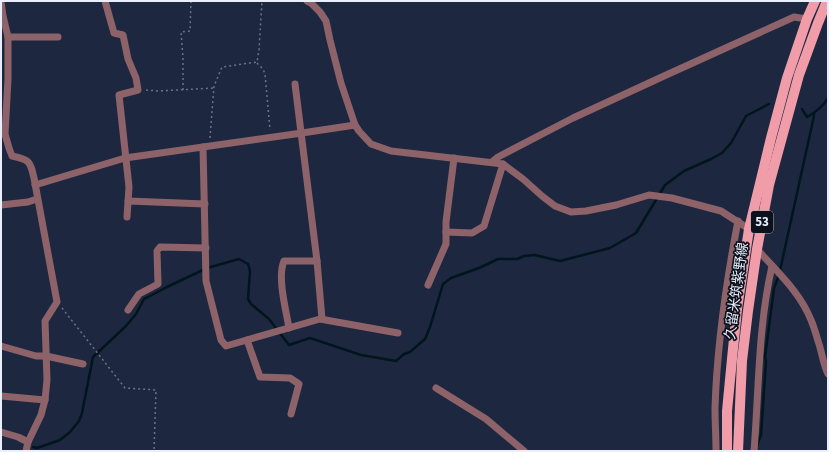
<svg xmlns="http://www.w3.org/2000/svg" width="829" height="452" viewBox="0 0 829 452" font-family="'Source Sans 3','Noto Sans JP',sans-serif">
<rect width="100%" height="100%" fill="#1d2840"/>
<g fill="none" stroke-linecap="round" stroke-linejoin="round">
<g stroke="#00151d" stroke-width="2.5">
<path d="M 802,109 L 807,117 C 816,112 823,107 828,98"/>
<path d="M 757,445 L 761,435 L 766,361 L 765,357 L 774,288 L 779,275 L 814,116 L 814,114"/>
<path d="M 33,447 L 37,448 L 60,440 L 70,432 L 79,421 L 82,413 L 93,357 L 126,326 L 136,314 L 144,299 L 167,287 L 207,268 L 239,259 L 248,264 L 249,267 L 250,272 L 248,299 L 251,304 L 269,319 L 289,345 L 310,338 L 361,355 L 396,361 L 404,354 L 410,352 L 425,339 L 430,327 L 443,284 L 451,278 L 479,268 L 498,259 L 517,259 L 524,256 L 535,255 L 560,261 L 610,248 L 636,233 L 665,185 L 684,171 L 711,159 L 722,153 L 731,143 L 746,116 L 769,104"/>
</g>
<g stroke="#6a7387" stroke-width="1.5" stroke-dasharray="2 3" stroke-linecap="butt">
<path d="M 257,63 L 263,69 L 265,74 L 270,130"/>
<path d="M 146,90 L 158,91 L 214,88"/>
<path d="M 183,90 L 183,58 L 181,32 L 190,31 L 191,1"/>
<path d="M 210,138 L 214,86 L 222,67 L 257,62 L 259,50 L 262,1"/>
<path d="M 62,308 L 125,388 L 156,390 L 154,451"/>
</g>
<g stroke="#8d6369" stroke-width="7">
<path d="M 105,1 L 114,33 L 123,35 L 128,59 L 136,78 L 138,90 L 119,95 L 129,187 L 127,217"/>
<path d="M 307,1 L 311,3 L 320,12 L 326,21 L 330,40 L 341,83 L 355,125 L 359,131 L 371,144 L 391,151 L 503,164 L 523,179 L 542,196 L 555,206 L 571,212 L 586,211 L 616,205 L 649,195 L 672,198 L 721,211 L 749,229"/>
<path d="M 1,2 L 3,16 L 8,37 L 8,79 L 5,134 L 9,148 L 12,156 C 30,160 30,161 34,178 L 57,302 L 45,321 L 47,380 L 45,400 L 41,415 L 28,442 L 26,451"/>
<path d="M 8,37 L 58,37"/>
<path d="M 203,147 L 206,281 L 221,340 L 226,346 L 320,319 L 398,333"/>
<path d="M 492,162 L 498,157 L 573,118 L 664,76 L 794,17 L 807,19"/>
<path d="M 35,185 L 125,158 L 302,133 L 355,125"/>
<path d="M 128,201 L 205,204"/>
<path d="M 1,205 L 28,202 L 37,199"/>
<path d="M 446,232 L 472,233 L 484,226 L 503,164"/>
<path d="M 757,249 C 777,272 800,292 811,320 C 814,327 816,334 818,341 C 822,352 823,364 828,374"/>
<path d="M 317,261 L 322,319"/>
<path d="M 428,285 L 446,244 L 446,222 L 454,158"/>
<path d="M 128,310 L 139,294 L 158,284 L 157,251 L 160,247 L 206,248"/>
<path d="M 289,328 C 286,310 277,277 284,261 L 317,261 L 295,84"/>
<path d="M 247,340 L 260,377 L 290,378 L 299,384 L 291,414"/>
<path d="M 1,346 L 36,356 L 46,356 L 83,364"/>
<path d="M 436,388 L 486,419 L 524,451"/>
<path d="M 1,396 L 45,400"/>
<path d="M 1,432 L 18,437 L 28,442"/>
<path d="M 716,451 C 716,437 715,422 715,408 C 717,345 726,283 738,221"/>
<path d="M 754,451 C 759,389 758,327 772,266"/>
</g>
<g stroke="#f19ca9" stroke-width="10">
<path d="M 727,451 L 727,411 L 732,359 L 737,309 L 749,229 L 771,138 L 787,78 L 807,19 L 815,1"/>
<path d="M 738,451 L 742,361 L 748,311 L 757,249 L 769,185 L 799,75 L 818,23 L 827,1"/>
</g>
</g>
<g text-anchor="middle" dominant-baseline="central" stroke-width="3.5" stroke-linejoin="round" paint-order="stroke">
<rect fill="#0c111c" stroke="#a7acb9" stroke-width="1" x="751" y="211" width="22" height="22" rx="3"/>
<g font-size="13" font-weight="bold" fill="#e9effc">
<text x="762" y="222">53</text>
</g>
<g font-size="14" fill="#e9effc" stroke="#0c111c">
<text transform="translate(737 291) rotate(-82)">久留米筑紫野線</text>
</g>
</g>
<rect width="829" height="452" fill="none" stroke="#e9effc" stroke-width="4"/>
</svg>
